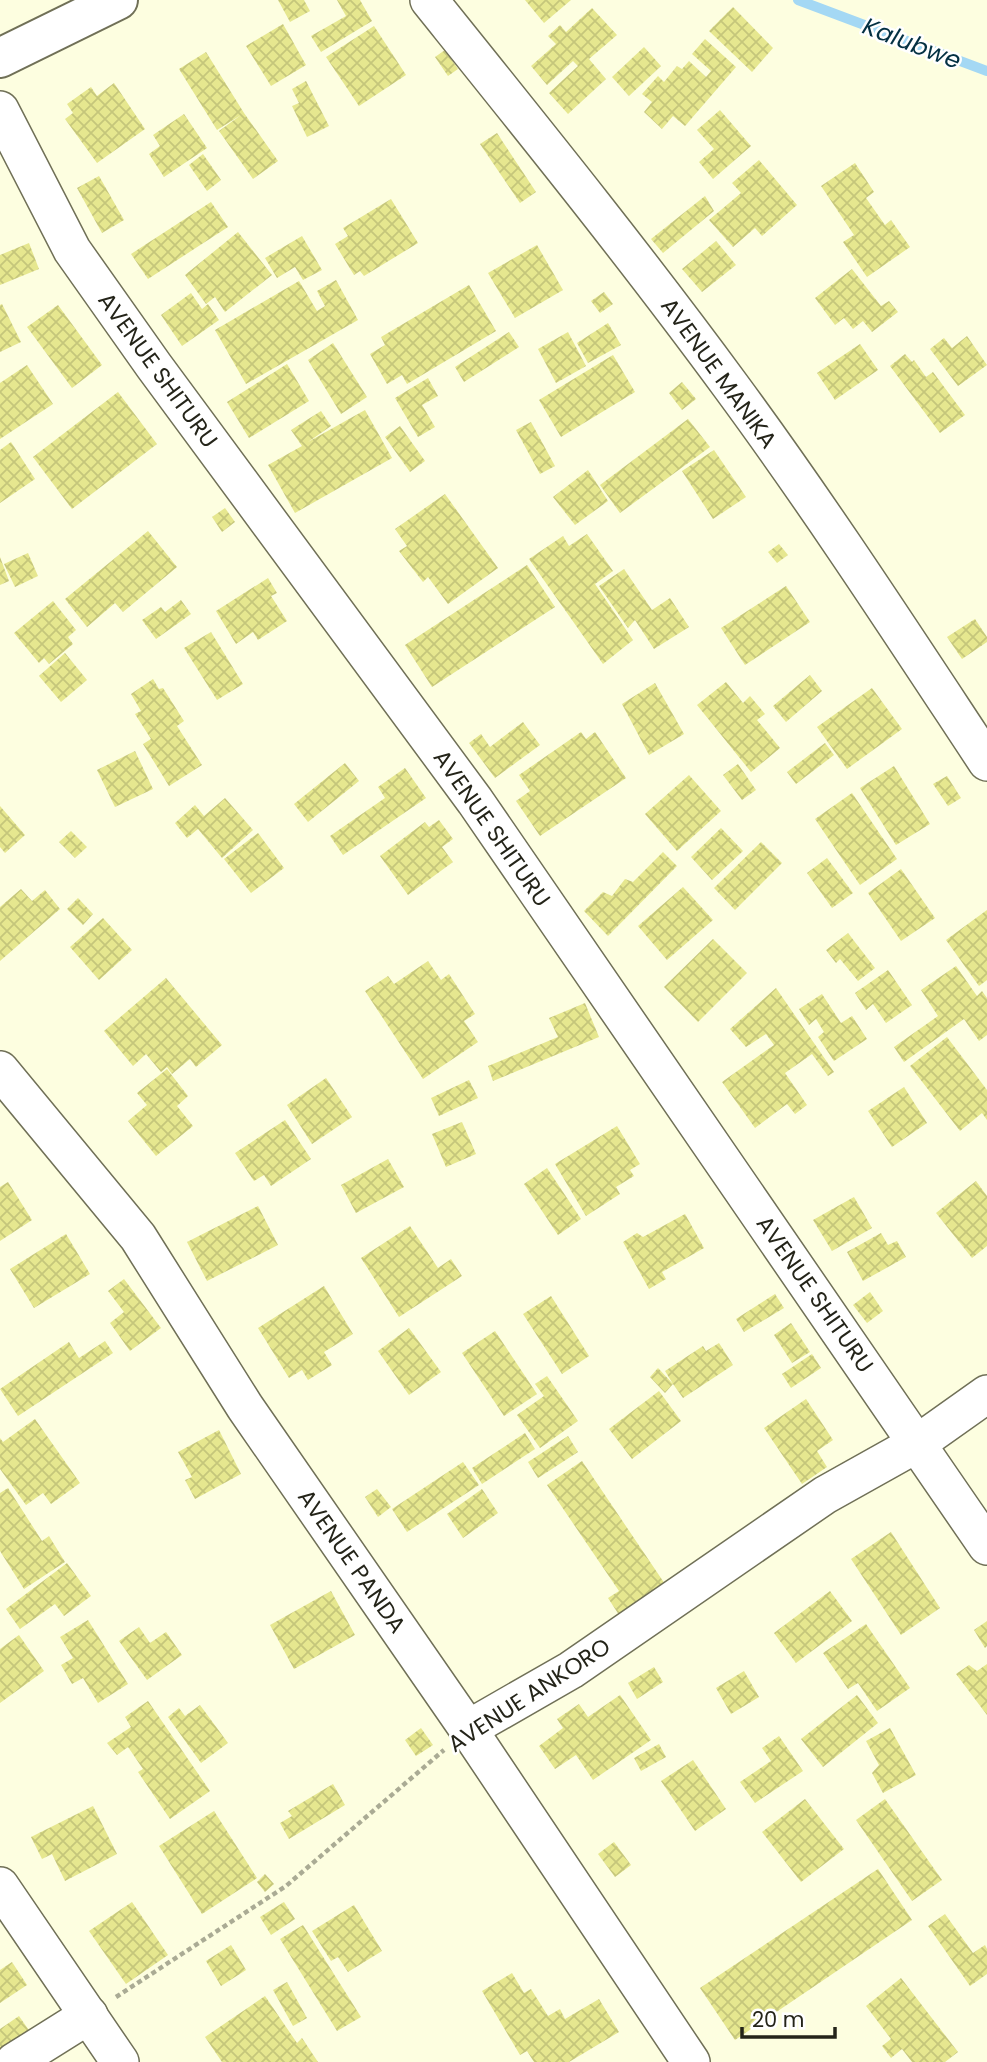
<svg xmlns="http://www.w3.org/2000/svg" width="987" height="2062" viewBox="0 0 987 2062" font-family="Poppins,sans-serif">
<defs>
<pattern id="building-cross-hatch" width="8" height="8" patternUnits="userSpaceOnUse" patternTransform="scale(1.75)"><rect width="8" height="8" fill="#e6e78f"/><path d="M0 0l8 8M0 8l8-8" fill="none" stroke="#c5c67b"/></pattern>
</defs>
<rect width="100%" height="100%" fill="#fdfee0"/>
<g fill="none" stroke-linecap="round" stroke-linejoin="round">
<path stroke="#a4d8f4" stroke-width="10" d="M 798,0 L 987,71"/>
</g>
<g fill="url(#building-cross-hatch)">
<path d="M 278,0 L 304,0 L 310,11 L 290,22 Z"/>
<path d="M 337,0 L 360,0 L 372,21 L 321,52 L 311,36 L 346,16 Z"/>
<path d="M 525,0 L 571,0 L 544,23 Z"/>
<path d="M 733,7 L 773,48 L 752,72 L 709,31 Z"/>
<path d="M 592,8 L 617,35 L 589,59 L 606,79 L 568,114 L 549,93 L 578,66 L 573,61 L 547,85 L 531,66 L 556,44 L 548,36 L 560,25 L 566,32 Z"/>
<path d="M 283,24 L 306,65 L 271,86 L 246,46 Z"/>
<path d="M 374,26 L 406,75 L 359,106 L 326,57 Z"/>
<path d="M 705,39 L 736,67 L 685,126 L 673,116 L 662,129 L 644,112 L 652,102 L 642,94 L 658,76 L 664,82 L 677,66 L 682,69 L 689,61 L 706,77 L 711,71 L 692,54 Z"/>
<path d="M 644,47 L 661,66 L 629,96 L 612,77 Z"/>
<path d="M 445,50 L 458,69 L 448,76 L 435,57 Z"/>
<path d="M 206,52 L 244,113 L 278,161 L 253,179 L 219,131 L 241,115 L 217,130 L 179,69 Z"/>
<path d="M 306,81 L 329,126 L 307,137 L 292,106 L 299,103 L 292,89 Z"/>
<path d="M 114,83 L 145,129 L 97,163 L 65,119 L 73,113 L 67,104 L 91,87 L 97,96 Z"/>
<path d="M 720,110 L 751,146 L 713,179 L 699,162 L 714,149 L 697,130 Z"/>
<path d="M 184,114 L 207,148 L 164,177 L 149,154 L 160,146 L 153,135 Z"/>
<path d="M 497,133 L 536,192 L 520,203 L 480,144 Z"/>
<path d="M 203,154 L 221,180 L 207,191 L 189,165 Z"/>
<path d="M 759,160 L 797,205 L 762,236 L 755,228 L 733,247 L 709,220 L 741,193 L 732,183 Z"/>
<path d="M 855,163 L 874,192 L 866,198 L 885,225 L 891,220 L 910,247 L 867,277 L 843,242 L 854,235 L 821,186 Z"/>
<path d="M 99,176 L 124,220 L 102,233 L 77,188 Z"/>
<path d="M 705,196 L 714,211 L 663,253 L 651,239 Z"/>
<path d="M 391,199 L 418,243 L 364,276 L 360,271 L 354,275 L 335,244 L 348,236 L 343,228 Z"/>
<path d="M 211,202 L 228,227 L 148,279 L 131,254 Z"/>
<path d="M 238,232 L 272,275 L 225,312 L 215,297 L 206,304 L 185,275 Z"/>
<path d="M 302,236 L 322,270 L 303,280 L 295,267 L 277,278 L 265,258 Z"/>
<path d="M 716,241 L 736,265 L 702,292 L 682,269 Z"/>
<path d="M 29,243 L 39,269 L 0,285 L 0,255 Z"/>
<path d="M 537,245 L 563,290 L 515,318 L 488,273 Z"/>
<path d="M 852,269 L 881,306 L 889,301 L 898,312 L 872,332 L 863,321 L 853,329 L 844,318 L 835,325 L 815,298 Z"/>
<path d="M 336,280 L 358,320 L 246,384 L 215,330 L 299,281 L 317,311 L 325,306 L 317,291 Z"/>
<path d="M 469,285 L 496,331 L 407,384 L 402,375 L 387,384 L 370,354 L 385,345 L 381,337 Z"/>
<path d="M 604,292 L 613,304 L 600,313 L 591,301 Z"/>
<path d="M 191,293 L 202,309 L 208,304 L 219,320 L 182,346 L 161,315 Z"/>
<path d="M 2,304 L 21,342 L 0,352 L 0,305 Z"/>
<path d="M 58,305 L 102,365 L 72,388 L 27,327 Z"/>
<path d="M 608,323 L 621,345 L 588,363 L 577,343 Z"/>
<path d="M 509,332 L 519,347 L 464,382 L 455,367 Z"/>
<path d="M 568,332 L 586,366 L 556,383 L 538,349 Z"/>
<path d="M 967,336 L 987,365 L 958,386 L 930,349 L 944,338 L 952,348 Z"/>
<path d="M 333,343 L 367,397 L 341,414 L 308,360 Z"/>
<path d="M 860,344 L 878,370 L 835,400 L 817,373 Z"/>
<path d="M 905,354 L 912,362 L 914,360 L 926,377 L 933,372 L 965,415 L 940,433 L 890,366 Z"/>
<path d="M 613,355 L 635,392 L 561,437 L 539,400 Z"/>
<path d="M 287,364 L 309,401 L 249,438 L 227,402 Z"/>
<path d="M 27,365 L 53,404 L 0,439 L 0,383 Z"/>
<path d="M 428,378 L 438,396 L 422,405 L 435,427 L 418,437 L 395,398 Z"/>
<path d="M 682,382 L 696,399 L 682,410 L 669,393 Z"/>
<path d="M 118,392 L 157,444 L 72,509 L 33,457 Z"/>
<path d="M 365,410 L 392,458 L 295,513 L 268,465 L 302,446 L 291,430 L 321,411 L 331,426 L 308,442 Z"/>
<path d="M 688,419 L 710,447 L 620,513 L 600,485 Z"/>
<path d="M 531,422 L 555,466 L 540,474 L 516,430 Z"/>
<path d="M 400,426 L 425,461 L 410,472 L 385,437 Z"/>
<path d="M 11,442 L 35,479 L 0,503 L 0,450 Z"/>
<path d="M 714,450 L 746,497 L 713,519 L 682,471 Z"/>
<path d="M 588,470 L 608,501 L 575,525 L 553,497 Z"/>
<path d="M 445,494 L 498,568 L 448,604 L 428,577 L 423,582 L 399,551 L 407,546 L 395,529 Z"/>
<path d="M 225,508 L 235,522 L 222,532 L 212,517 Z"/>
<path d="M 148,531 L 177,567 L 123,612 L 115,603 L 87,627 L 65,599 Z"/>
<path d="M 587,534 L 613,571 L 595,584 L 633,640 L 603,664 L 529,559 L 563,536 L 569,546 Z"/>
<path d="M 779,544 L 788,555 L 777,563 L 768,552 Z"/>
<path d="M 28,553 L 38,576 L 15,587 L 4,564 Z"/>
<path d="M 0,557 L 9,581 L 0,585 Z"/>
<path d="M 527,565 L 555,607 L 432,687 L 405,645 Z"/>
<path d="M 624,569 L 652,610 L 670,598 L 689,627 L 654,649 L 635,620 L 628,628 L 599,586 Z"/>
<path d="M 268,578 L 277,593 L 271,596 L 287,621 L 258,640 L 253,632 L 236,644 L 216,611 Z"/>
<path d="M 786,586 L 810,622 L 745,665 L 721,628 Z"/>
<path d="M 181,600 L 191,614 L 156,639 L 142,620 L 161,607 L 165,612 Z"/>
<path d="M 53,601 L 76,630 L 68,637 L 73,644 L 49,664 L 44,658 L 39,663 L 14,633 Z"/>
<path d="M 975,619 L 987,637 L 987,642 L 962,659 L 947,637 Z"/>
<path d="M 211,632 L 243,684 L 217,700 L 184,648 Z"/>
<path d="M 65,653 L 87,680 L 61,702 L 39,676 Z"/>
<path d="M 810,675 L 822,691 L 786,722 L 773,706 Z"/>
<path d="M 153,679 L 159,689 L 163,688 L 184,721 L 177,726 L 202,765 L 169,786 L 143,744 L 151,739 L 135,714 L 141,711 L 131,694 Z"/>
<path d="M 726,682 L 743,703 L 750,696 L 765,714 L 757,720 L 780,748 L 751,772 L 697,705 Z"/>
<path d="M 655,683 L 684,734 L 649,755 L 622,704 Z"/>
<path d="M 872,688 L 902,729 L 847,769 L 817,727 Z"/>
<path d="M 523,722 L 540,745 L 495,778 L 469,743 L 481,734 L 490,747 Z"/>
<path d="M 581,732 L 586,739 L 595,732 L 626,778 L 540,836 L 516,801 L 530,791 L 519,775 Z"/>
<path d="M 825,743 L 834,755 L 796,784 L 787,772 Z"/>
<path d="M 135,751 L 153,789 L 115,807 L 97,770 Z"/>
<path d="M 345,763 L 359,781 L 308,822 L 294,804 Z"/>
<path d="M 738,764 L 756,790 L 742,800 L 723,775 Z"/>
<path d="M 894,766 L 930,824 L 896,845 L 860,788 Z"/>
<path d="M 405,768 L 426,798 L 343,855 L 330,836 L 385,798 L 378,787 Z"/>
<path d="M 689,775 L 721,811 L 677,851 L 645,814 Z"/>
<path d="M 947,776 L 961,798 L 948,806 L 933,784 Z"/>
<path d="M 852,793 L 897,859 L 860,885 L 815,819 Z"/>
<path d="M 225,798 L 253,830 L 222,858 L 198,829 L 187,838 L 175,823 L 195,805 L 204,816 Z"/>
<path d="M 0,806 L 25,835 L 5,853 L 0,847 Z"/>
<path d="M 439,820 L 453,839 L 442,847 L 453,862 L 408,895 L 380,856 L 425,822 L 429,827 Z"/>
<path d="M 721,828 L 743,851 L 712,880 L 691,857 Z"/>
<path d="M 71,831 L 87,847 L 75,858 L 59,842 Z"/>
<path d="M 258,833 L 284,868 L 251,893 L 224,859 Z"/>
<path d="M 761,842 L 782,863 L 735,910 L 714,888 Z"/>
<path d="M 663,852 L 677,866 L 608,936 L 584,911 L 603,892 L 612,896 L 625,879 L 633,882 Z"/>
<path d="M 827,858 L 853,893 L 832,908 L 807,873 Z"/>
<path d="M 901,869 L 935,918 L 901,941 L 868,893 Z"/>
<path d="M 683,887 L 713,920 L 667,960 L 638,926 Z"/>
<path d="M 21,889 L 32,901 L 45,890 L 60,909 L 0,961 L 0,907 Z"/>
<path d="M 78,898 L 93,914 L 83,925 L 67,909 Z"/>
<path d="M 987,910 L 987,980 L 979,986 L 946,940 Z"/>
<path d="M 103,918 L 132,950 L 99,980 L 70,947 Z"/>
<path d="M 848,933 L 875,968 L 858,981 L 840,959 L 836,963 L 826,950 Z"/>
<path d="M 713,939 L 747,973 L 698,1022 L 664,987 Z"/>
<path d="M 428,961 L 441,980 L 449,974 L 475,1014 L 464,1021 L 478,1042 L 423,1079 L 365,991 L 388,976 L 394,984 Z"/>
<path d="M 956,966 L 977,996 L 982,991 L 987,998 L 987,1035 L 979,1041 L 964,1019 L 904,1062 L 894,1047 L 938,1016 L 921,990 Z"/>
<path d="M 888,970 L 912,1005 L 886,1023 L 873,1004 L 866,1010 L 855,993 Z"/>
<path d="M 166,978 L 222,1045 L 196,1067 L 190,1059 L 172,1074 L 167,1067 L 161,1072 L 146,1054 L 133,1066 L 104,1031 Z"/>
<path d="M 776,988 L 834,1072 L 828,1076 L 812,1054 L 785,1073 L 807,1105 L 795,1114 L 787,1104 L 755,1128 L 722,1082 L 774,1045 L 766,1034 L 746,1047 L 730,1029 Z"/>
<path d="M 822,994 L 841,1023 L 852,1016 L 867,1039 L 834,1061 L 818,1037 L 824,1032 L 816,1019 L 809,1025 L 799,1009 Z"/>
<path d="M 585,1003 L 599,1037 L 493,1081 L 488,1066 L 558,1037 L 549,1018 Z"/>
<path d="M 947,1037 L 987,1090 L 987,1120 L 982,1113 L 960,1131 L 910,1066 Z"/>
<path d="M 167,1069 L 188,1096 L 177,1106 L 193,1126 L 156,1156 L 128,1121 L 147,1105 L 137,1093 Z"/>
<path d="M 326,1078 L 352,1117 L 312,1144 L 287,1105 Z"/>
<path d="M 469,1080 L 478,1098 L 439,1116 L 431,1098 Z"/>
<path d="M 904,1087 L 927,1123 L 892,1147 L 868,1111 Z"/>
<path d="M 285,1120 L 311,1159 L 271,1186 L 264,1175 L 254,1181 L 235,1153 Z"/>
<path d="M 462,1122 L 476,1154 L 446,1167 L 432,1134 Z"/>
<path d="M 617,1126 L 640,1164 L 630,1170 L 634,1176 L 616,1187 L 620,1194 L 586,1216 L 555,1164 Z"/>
<path d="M 388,1159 L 404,1187 L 356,1213 L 341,1185 Z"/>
<path d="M 547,1168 L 581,1219 L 558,1235 L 524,1184 Z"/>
<path d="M 976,1181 L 987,1196 L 987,1246 L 972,1258 L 936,1213 Z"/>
<path d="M 8,1182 L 32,1220 L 0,1241 L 0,1187 Z"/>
<path d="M 854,1197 L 872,1228 L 832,1251 L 813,1220 Z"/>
<path d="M 258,1206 L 278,1245 L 207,1281 L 187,1242 Z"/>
<path d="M 685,1214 L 704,1248 L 662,1272 L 666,1279 L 649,1289 L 623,1242 L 637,1233 L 643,1237 Z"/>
<path d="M 410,1226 L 438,1268 L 451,1259 L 462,1276 L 399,1317 L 361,1258 Z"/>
<path d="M 881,1233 L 888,1245 L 897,1241 L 906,1257 L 863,1281 L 847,1252 Z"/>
<path d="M 66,1234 L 90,1274 L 34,1308 L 10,1269 Z"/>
<path d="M 124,1279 L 161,1328 L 130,1351 L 110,1323 L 124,1312 L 108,1291 Z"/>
<path d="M 324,1286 L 353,1334 L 324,1352 L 332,1365 L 308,1380 L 302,1370 L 289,1378 L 258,1328 Z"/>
<path d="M 870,1292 L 883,1311 L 867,1323 L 853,1305 Z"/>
<path d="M 775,1294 L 784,1308 L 744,1332 L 736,1319 Z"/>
<path d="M 551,1296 L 589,1356 L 562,1374 L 523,1314 Z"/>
<path d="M 791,1323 L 810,1352 L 792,1363 L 774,1335 Z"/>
<path d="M 409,1328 L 441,1372 L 409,1395 L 378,1351 Z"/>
<path d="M 495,1331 L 537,1394 L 504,1416 L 462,1353 Z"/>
<path d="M 105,1341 L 113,1353 L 18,1416 L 0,1389 L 69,1342 L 79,1358 Z"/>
<path d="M 719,1343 L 733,1365 L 683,1398 L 673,1384 L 665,1393 L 650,1377 L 658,1368 L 673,1384 L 665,1371 L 703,1346 L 706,1351 Z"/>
<path d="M 812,1354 L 821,1368 L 791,1388 L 782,1374 Z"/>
<path d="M 547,1376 L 578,1421 L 540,1448 L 517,1415 L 544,1396 L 535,1384 Z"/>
<path d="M 659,1391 L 681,1421 L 632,1459 L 609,1429 Z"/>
<path d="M 806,1399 L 833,1440 L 817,1451 L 827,1467 L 802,1484 L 764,1428 Z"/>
<path d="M 35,1419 L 80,1483 L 51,1504 L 43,1493 L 26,1505 L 0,1469 L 0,1438 L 3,1442 Z"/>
<path d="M 219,1430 L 241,1474 L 195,1499 L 185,1480 L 192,1477 L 178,1452 Z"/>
<path d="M 525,1433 L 535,1449 L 482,1484 L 472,1468 Z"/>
<path d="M 568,1436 L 578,1452 L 538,1478 L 528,1462 Z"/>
<path d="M 582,1461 L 667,1587 L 621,1618 L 608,1598 L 619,1591 L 547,1485 Z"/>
<path d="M 463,1462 L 479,1485 L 407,1532 L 392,1509 Z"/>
<path d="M 8,1488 L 42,1541 L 49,1536 L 65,1562 L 24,1589 L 0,1551 L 0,1493 Z"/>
<path d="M 377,1489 L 391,1507 L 378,1517 L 365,1497 Z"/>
<path d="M 482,1489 L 498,1513 L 463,1538 L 447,1514 Z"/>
<path d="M 891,1532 L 940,1608 L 901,1635 L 851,1559 Z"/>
<path d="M 67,1563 L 91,1596 L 64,1616 L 55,1604 L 20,1629 L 6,1609 Z"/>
<path d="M 331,1591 L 355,1635 L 294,1669 L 270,1625 Z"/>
<path d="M 830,1591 L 852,1621 L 796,1663 L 774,1633 Z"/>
<path d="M 88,1620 L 128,1684 L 98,1703 L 83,1678 L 72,1684 L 61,1665 L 73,1658 L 60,1637 Z"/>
<path d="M 987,1621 L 987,1646 L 985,1648 L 974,1630 Z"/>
<path d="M 866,1624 L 910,1688 L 877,1711 L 858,1683 L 848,1689 L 823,1653 Z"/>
<path d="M 139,1627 L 150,1643 L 166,1632 L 182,1655 L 147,1680 L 119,1641 Z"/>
<path d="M 19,1635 L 44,1671 L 0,1703 L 0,1649 Z"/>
<path d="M 987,1664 L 987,1715 L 956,1674 L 969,1665 L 977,1671 Z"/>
<path d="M 654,1667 L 663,1682 L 637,1699 L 628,1683 Z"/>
<path d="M 744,1671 L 759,1697 L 731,1714 L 716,1688 Z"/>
<path d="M 620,1695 L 651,1740 L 593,1780 L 576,1755 L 555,1769 L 539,1746 L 563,1728 L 557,1719 L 579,1704 L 588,1717 Z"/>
<path d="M 857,1695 L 878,1723 L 823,1767 L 801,1739 Z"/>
<path d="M 148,1701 L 210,1791 L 170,1819 L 138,1772 L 143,1769 L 128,1747 L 117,1755 L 107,1743 L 131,1727 L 125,1717 Z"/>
<path d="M 200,1705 L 228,1743 L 201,1763 L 168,1717 L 179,1708 L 185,1716 Z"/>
<path d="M 421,1728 L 433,1745 L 416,1756 L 405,1740 Z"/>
<path d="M 890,1728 L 916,1775 L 883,1793 L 872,1773 L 879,1765 L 866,1741 Z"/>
<path d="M 779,1736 L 803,1771 L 755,1803 L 740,1782 L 771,1761 L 762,1748 Z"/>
<path d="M 659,1744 L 666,1757 L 641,1771 L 634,1758 Z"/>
<path d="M 693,1760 L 726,1809 L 695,1831 L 661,1781 Z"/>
<path d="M 333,1784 L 345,1805 L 289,1839 L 280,1823 L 292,1816 L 288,1811 Z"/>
<path d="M 805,1799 L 844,1849 L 801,1882 L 762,1832 Z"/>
<path d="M 885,1799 L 942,1880 L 912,1901 L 856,1820 Z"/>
<path d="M 93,1806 L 117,1854 L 65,1881 L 52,1854 L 42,1859 L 31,1837 Z"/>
<path d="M 214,1811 L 257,1878 L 202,1914 L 159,1846 Z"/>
<path d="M 614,1842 L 631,1865 L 615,1877 L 598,1854 Z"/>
<path d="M 878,1869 L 912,1920 L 735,2040 L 700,1988 Z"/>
<path d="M 265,1874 L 274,1884 L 265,1892 L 257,1882 Z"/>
<path d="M 132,1902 L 168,1955 L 126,1984 L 89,1931 Z"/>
<path d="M 284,1902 L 295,1919 L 271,1935 L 260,1917 Z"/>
<path d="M 354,1905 L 382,1951 L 348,1972 L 338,1957 L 331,1961 L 312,1931 Z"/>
<path d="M 945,1914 L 973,1953 L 985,1945 L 987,1949 L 987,1974 L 970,1986 L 928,1926 Z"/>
<path d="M 303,1925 L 361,2017 L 337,2031 L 280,1939 Z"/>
<path d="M 231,1945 L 246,1970 L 221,1986 L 206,1961 Z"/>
<path d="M 12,1962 L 27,1985 L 0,2003 L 0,1970 Z"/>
<path d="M 512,1973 L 524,1993 L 531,1989 L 548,2016 L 560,2009 L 565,2019 L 599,1999 L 619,2032 L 569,2062 L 534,2062 L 527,2051 L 520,2055 L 482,1991 Z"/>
<path d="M 901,1978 L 958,2052 L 945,2062 L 912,2062 L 902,2049 L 891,2058 L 882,2046 L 891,2039 L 866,2006 Z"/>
<path d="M 287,1982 L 307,2018 L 293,2026 L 273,1990 Z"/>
<path d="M 265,1996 L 297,2043 L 302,2038 L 318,2062 L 222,2062 L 205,2037 Z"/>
<path d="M 19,2016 L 33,2036 L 0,2060 L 0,2029 Z"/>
</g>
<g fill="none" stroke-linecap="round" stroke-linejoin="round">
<g stroke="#707057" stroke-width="40">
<g id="minor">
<path d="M 429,0 C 531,127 633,253 730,385 C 820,507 903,635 987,762"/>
<path d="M 0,110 L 72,250 L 154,366 L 475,801 L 987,1546"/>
<path d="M 0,1070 L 138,1237 L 245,1407 L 468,1729 L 691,2062"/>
<path d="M 468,1729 L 571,1670 L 825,1495 L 918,1443 L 987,1394"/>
<path d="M 0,1886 L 120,2062"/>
<path d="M 14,2062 L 89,2015"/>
</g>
</g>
<g stroke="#707057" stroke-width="42">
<path id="tertiary" d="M 0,58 L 118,0"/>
</g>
<path stroke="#aaab94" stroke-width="4.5" stroke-dasharray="5 3.5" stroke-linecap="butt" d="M 116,1997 L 286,1886 L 444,1750"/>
<use href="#minor" stroke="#fff" stroke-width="37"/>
<use href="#tertiary" stroke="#fff" stroke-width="38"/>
</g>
<g text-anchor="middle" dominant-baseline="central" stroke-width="5" stroke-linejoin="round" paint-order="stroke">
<g font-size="23" fill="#242419" stroke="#fff">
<text transform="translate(158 370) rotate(54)">AVENUE SHITURU</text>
<text transform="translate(719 373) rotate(54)">AVENUE MANIKA</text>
<text transform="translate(492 828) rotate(55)">AVENUE SHITURU</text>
<text transform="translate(815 1294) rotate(55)">AVENUE SHITURU</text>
<text transform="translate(352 1561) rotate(55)">AVENUE PANDA</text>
<text transform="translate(529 1695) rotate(-33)">AVENUE ANKORO</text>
</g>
<g font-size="24" font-style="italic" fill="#043143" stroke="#fff">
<text transform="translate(912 43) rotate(21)">Kalubwe</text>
</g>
</g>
<path d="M742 2027v10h93v-10" fill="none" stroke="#242419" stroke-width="3.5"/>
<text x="752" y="2027" font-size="21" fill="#242419" stroke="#ffffff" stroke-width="5" paint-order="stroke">20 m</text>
</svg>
